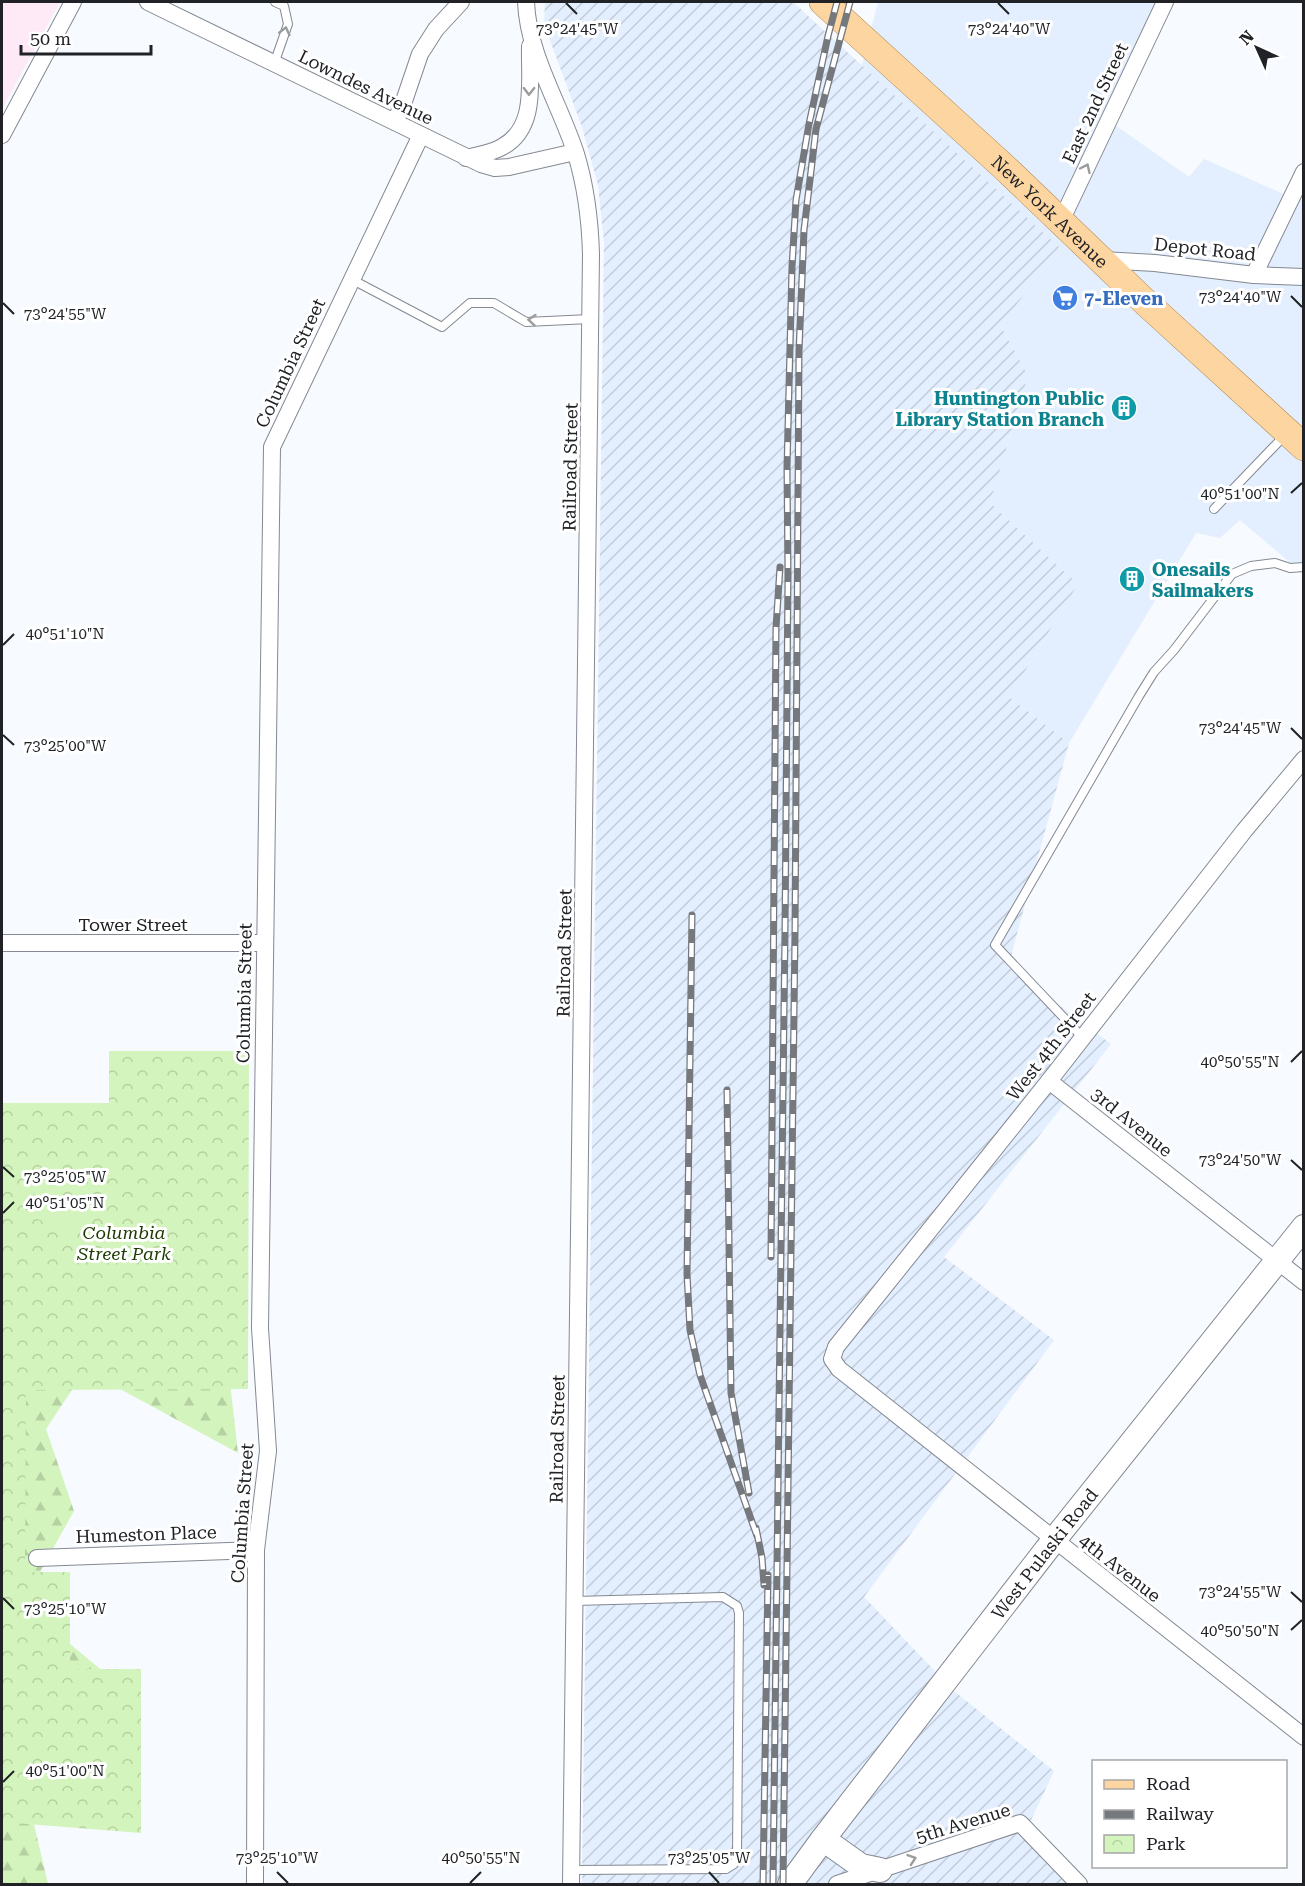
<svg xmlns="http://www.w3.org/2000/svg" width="1305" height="1886" viewBox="0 0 1305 1886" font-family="'Roboto Serif',serif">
<defs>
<pattern id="industrial-furrows" width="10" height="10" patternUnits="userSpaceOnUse" patternTransform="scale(1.5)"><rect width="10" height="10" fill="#e3eefe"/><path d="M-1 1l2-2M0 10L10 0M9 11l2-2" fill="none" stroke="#c2ccda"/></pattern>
<pattern id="forest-firs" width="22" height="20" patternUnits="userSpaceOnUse" patternTransform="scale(1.5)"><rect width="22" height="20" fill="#d3f4bc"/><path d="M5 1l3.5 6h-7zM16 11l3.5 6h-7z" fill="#b5d1a1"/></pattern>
<pattern id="park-crowns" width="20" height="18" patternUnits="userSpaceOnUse" patternTransform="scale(1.5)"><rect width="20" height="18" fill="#d3f4bc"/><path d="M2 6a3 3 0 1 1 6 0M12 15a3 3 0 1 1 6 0" fill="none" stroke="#b5d1a1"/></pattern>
</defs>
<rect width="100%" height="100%" fill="#f7fafe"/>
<path fill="#e3eefe" d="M 878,2 L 1166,2 L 1112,123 L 1189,177 L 1204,159 L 1288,196 L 1303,164 L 1303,571 L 1294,566 L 1240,520 L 1220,538 L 1196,533 L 1069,743 L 1009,697 L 1078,584 L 990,503 L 1028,376 L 862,65 Z"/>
<path fill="url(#industrial-furrows)" d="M 545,2 L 793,2 L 1059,247 L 1001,326 L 1028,376 L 990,503 L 1078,584 L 1009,697 L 1069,743 L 1008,967 L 1111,1044 L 944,1257 L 1054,1340 L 864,1597 L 954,1691 L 1054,1771 L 1024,1835 L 1068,1884 L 582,1884 L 604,242 L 598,185 L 582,127 L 544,24 Z"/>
<path fill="#fee9f7" d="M 2,2 L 60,2 L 2,109 Z"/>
<path fill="url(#forest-firs)" d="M 2,1203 L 223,1321 L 238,1453 L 85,1370 L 46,1429 L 74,1511 L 22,1604 L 123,1688 L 28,1799 L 48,1884 L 2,1884 Z"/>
<path fill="url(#park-crowns)" d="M 109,1051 L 249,1051 L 248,1389 L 26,1390 L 25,1572 L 70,1572 L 70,1669 L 141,1669 L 141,1833 L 2,1822 L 2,1103 L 109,1103 Z"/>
<path fill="#d3f4bc" d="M 37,1186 L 83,1202 L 73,1232 L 26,1215 Z"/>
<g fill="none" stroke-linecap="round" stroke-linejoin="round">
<g stroke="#848992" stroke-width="10">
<g id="service">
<path d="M 274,64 L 288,24 L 284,6 L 275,2"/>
<path d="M 351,279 L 442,327 L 470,303 L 494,303 L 526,322 L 590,319"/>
<path d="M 1214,509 L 1286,434"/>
<path d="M 1083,1038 L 995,945 L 1139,696 L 1154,672 L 1174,650 L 1232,574 L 1251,566 L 1275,563 L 1290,568 L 1304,567"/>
<path d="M 571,1870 L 726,1869 L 734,1864 L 737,1857 L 739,1613 L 737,1606 L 723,1597 L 575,1601"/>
</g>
</g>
<g stroke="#848992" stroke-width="18">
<g id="minor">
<path d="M 148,2 L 481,164 L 495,168 L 509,167 L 575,152"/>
<path d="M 526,2 C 528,55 560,104 576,154 C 586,187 590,219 591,254 L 571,1884"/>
<path d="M 395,122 L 404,101 L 420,54 L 436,29 L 461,2"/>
<path d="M 2,135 L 73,2"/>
<path d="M 466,158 C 478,155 492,153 502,147 C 538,128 529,80 530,46"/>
<path d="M 1061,221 L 1165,2"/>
<path d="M 1102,260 L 1155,263 L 1254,275 L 1304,277"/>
<path d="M 1254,275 L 1304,172"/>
<path d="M 1304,759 L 1244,831 L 1049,1081 L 836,1347 L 832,1359 L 839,1369 L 1304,1737"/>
<path d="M 2,943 L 264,943"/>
<path d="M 1049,1081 L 1304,1282"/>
<path d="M 37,1558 L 256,1550"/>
<path d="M 255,1884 L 256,1550 L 268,1451 L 260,1328 L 272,447 L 421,135"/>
<path d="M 837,1884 L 1020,1823 L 1079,1884"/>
</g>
</g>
<g stroke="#848992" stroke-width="26">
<g id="secondary">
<path d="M 823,1839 L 861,1866 L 880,1870"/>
<path id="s1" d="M 790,1884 L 823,1839 L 1054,1540 L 1304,1227"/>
</g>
</g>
<g stroke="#ae844c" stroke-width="28">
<g id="primary">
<path id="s2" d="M 823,2 L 1004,167 L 1144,301 L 1304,447"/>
</g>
</g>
<use href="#service" stroke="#fff" stroke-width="8"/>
<use href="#minor" stroke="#fff" stroke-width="16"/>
<use href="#secondary" stroke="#fff" stroke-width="24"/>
<use href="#primary" stroke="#fdd5a0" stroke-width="27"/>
<g stroke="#75787c" stroke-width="7">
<g id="rail">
<path d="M 692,915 L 687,1274 L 690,1330 L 700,1375 L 757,1536"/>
<path d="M 727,1090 L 731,1393 L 749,1493"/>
<path d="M 771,1257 L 776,628 L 780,567"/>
<path d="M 756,1528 L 762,1558 L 764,1585"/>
<path d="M 763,1884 L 768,1575"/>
<path d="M 773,1884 L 785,932 L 788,575 L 787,468 L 792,267 L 796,200 L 809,124 L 828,36 L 837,2"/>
<path d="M 783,1884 L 795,933 L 799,351 L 804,230 L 816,129 L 850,2"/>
</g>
</g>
<use href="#rail" stroke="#fff" stroke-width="4.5" stroke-dasharray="14" stroke-linecap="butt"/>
</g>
<defs><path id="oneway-chevron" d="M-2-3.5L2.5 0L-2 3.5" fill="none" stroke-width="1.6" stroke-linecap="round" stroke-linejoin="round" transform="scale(1.5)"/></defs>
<g stroke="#9b9c9d">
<use href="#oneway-chevron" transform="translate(285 31) rotate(-77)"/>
<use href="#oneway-chevron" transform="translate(529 91) rotate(91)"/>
<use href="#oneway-chevron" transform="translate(1086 168) rotate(-65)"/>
<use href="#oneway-chevron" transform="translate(532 320) rotate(-175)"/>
<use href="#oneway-chevron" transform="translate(912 1859) rotate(-19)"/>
</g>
<path fill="none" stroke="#202226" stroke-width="2" d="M 566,3 L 577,14M 998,3 L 1009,14M 1291,296 L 1302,307M 3,303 L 14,314M 1291,493 L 1302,483M 3,645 L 14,634M 1291,728 L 1302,739M 3,735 L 14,745M 1291,1062 L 1302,1051M 1291,1160 L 1302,1170M 3,1167 L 14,1177M 3,1213 L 14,1202M 1291,1592 L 1302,1602M 3,1598 L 14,1609M 1291,1630 L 1302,1620M 3,1782 L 14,1771M 277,1872 L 288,1883M 709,1872 L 719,1883M 470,1883 L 481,1872"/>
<defs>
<g id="supermarket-disc" transform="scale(1.35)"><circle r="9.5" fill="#3f7fe0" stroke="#fff"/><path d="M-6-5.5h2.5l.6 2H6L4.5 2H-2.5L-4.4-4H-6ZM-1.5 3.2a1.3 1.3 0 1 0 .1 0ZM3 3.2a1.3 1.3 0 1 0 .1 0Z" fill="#fff"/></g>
<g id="building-disc" transform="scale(1.35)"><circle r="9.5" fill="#0f9aa8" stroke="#fff"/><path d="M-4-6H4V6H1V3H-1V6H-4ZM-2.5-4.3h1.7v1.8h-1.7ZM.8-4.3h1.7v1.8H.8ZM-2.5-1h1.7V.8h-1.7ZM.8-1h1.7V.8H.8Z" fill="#fff"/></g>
</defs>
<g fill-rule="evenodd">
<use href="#supermarket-disc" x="1065" y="298"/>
<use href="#building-disc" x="1124" y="408"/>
<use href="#building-disc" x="1132" y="579"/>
</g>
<g text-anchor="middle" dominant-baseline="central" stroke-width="6" stroke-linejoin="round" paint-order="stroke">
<g font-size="18" fill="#202226" stroke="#fff">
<text transform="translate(366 87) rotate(26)">Lowndes Avenue</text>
<text transform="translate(1095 103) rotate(-65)">East 2nd Street</text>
<text stroke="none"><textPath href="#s2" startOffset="309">New York Avenue</textPath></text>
<text transform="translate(1205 249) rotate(6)">Depot Road</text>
<text transform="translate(290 363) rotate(-65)">Columbia Street</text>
<text transform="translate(570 467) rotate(-89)">Railroad Street</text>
<text x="133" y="924">Tower Street</text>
<text transform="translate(564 953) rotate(-89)">Railroad Street</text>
<text transform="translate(244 993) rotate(-89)">Columbia Street</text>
<text transform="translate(1051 1046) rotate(-52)">West 4th Street</text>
<text transform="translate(1132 1122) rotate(39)">3rd Avenue</text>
<text transform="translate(557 1439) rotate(-89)">Railroad Street</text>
<text transform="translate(242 1513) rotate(-86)">Columbia Street</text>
<text transform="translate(146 1534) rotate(-2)">Humeston Place</text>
<text stroke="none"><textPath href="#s1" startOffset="417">West Pulaski Road</textPath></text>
<text transform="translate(1120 1568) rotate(38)">4th Avenue</text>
<text transform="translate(963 1823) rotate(-17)">5th Avenue</text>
</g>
<g font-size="18" font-weight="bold" fill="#366cbe" stroke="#fff" text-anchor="start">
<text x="1084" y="298">7-Eleven</text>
</g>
<g font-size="18" font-weight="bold" fill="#0d838f" stroke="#fff" text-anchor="end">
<text x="1104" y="398">Huntington Public<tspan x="1104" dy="21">Library Station Branch</tspan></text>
<text x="1152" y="569" text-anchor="start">Onesails<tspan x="1152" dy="21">Sailmakers</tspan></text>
</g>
<g font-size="18" font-style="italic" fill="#1d3a00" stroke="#fff">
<text x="124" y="1232">Columbia<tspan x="124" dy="21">Street Park</tspan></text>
</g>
</g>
<g font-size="15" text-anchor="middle" fill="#202226" stroke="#fff" stroke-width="6" stroke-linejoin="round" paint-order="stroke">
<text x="577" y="34">73°24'45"W</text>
<text x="1009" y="34">73°24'40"W</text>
<text x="1240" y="302">73°24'40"W</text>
<text x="65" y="319">73°24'55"W</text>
<text x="1240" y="499">40°51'00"N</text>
<text x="65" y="639">40°51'10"N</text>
<text x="1240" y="733">73°24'45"W</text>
<text x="65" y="751">73°25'00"W</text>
<text x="1240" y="1067">40°50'55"N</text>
<text x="1240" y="1165">73°24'50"W</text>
<text x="65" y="1182">73°25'05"W</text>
<text x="65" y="1208">40°51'05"N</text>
<text x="1240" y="1597">73°24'55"W</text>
<text x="65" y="1614">73°25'10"W</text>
<text x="1240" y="1636">40°50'50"N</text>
<text x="65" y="1776">40°51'00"N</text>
<text x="277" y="1863">73°25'10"W</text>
<text x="481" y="1863">40°50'55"N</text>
<text x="709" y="1863">73°25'05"W</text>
</g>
<rect width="1305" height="1886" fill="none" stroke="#202226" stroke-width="6"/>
<rect x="1092" y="1760" width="195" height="108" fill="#ffffff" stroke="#a6a7a8" stroke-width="1.5"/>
<rect x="1104" y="1780" width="30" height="9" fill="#fdd5a0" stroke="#a6a7a8" stroke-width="1.5"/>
<text x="1146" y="1790" font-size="18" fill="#202226">Road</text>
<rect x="1104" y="1810" width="30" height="9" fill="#75787c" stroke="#a6a7a8" stroke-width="1.5"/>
<text x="1146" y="1820" font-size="18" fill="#202226">Railway</text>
<rect x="1104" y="1835" width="30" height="18" fill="url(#park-crowns)" stroke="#a6a7a8" stroke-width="1.5"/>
<text x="1146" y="1850" font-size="18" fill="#202226">Park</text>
<g transform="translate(1257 48) rotate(315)" stroke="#ffffff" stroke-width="4.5" paint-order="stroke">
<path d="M0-4.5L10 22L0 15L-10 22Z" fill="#202226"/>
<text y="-9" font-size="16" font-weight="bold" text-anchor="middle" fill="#202226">N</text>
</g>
<path d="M21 45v9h130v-9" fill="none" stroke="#202226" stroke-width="3"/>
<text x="30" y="45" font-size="18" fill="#202226" stroke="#ffffff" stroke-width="4.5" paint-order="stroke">50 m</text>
</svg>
